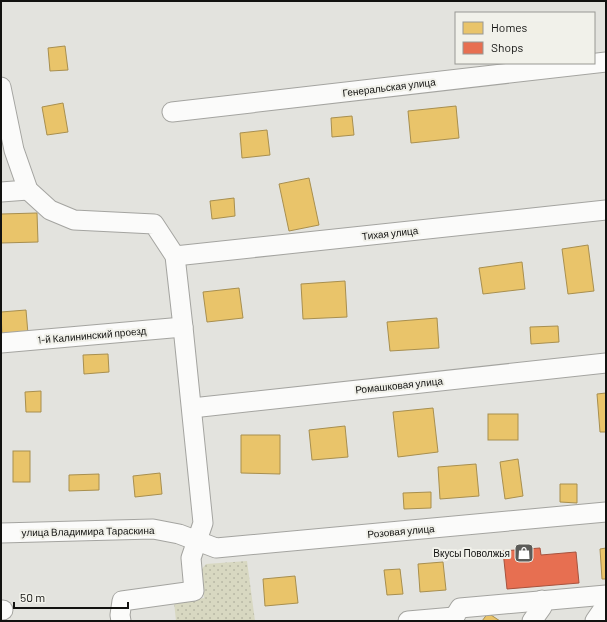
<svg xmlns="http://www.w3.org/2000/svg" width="607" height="622" viewBox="0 0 607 622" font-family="Barlow,sans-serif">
<defs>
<pattern id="green-dots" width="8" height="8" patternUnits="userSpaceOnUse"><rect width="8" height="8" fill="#d8d8c1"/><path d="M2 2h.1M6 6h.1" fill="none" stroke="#b8b8a5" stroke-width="1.8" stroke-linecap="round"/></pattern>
</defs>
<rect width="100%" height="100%" fill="#e3e3de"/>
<path fill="url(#green-dots)" d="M 247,561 L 255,621 L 176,621 L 174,602 L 204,598 L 200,571 L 206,564 Z"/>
<g fill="#e9c46a" stroke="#a88f4f">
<path d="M 65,46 L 68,70 L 50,71 L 48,48 Z"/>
<path d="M 63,103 L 68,132 L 47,135 L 42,107 Z"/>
<path d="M 456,106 L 459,138 L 411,143 L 408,111 Z"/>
<path d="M 352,116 L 354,135 L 332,137 L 331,118 Z"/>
<path d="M 267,130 L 270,155 L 242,158 L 240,133 Z"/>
<path d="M 309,178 L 319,225 L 289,231 L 279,184 Z"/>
<path d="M 234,198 L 235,216 L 212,219 L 210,201 Z"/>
<path d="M 37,213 L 38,242 L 1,243 L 1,214 Z"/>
<path d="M 588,245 L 594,291 L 568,294 L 562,249 Z"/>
<path d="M 522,262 L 525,289 L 483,294 L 479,268 Z"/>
<path d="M 345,281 L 347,317 L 303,319 L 301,284 Z"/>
<path d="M 239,288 L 243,318 L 207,322 L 203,292 Z"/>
<path d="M 26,310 L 28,334 L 2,336 L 1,312 Z"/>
<path d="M 437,318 L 439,348 L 390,351 L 387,322 Z"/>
<path d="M 558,326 L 559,342 L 531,344 L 530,327 Z"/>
<path d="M 108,354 L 109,372 L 84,374 L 83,355 Z"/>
<path d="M 41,391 L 41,412 L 26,412 L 25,392 Z"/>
<path d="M 606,393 L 606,432 L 600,432 L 597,394 Z"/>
<path d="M 433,408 L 438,452 L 398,457 L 393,412 Z"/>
<rect x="488" y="414" width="30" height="26"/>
<path d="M 345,426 L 348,457 L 312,460 L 309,430 Z"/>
<path d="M 241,435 L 280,435 L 280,474 L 241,473 Z"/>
<rect x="13" y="451" width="17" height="31"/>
<path d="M 518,459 L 523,496 L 505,499 L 500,462 Z"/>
<path d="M 476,464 L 479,496 L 440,499 L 438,467 Z"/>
<path d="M 160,473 L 162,494 L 135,497 L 133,476 Z"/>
<path d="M 99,474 L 99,490 L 69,491 L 69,475 Z"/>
<path d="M 560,484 L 577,484 L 577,503 L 560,502 Z"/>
<path d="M 431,492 L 431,508 L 404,509 L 403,493 Z"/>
<path d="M 606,548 L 606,579 L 602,579 L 600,549 Z"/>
<path d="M 443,562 L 446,590 L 420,592 L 418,564 Z"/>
<path d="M 400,569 L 403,594 L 387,595 L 384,570 Z"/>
<path d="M 295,576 L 298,603 L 265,606 L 263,579 Z"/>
<path d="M 488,613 L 500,621 L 482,621 Z"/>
</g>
<path fill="#e76f51" stroke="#a7533e" d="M 540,548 L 541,555 L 576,552 L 579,583 L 507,589 L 503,551 Z"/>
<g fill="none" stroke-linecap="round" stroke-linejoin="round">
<g stroke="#a4a4a0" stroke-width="21">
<g id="minor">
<path d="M 1,87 L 14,150 L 28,190 L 50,210 L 74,220 L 154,224 L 175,256 L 183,327 L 203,523 L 191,558 L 194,591 L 122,601 L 120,615 L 121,621"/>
<path d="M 172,112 L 606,62"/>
<path d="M 1,192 L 28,190"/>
<path d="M 175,256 L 606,210"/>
<path d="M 1,343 L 183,327"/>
<path d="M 192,408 L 606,363"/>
<path d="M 1,533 L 153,529 L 179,534 L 216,548 L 606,512"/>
<path d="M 1,610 L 3,610"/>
<path d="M 408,621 L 454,617"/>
<path d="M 452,621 L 460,608 L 606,595"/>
<path d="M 532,621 L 542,607 L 542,600"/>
<path d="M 595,621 L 606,605"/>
</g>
</g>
<use href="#minor" stroke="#fbfbfa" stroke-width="19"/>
</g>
<defs>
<g id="shop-square" transform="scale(1)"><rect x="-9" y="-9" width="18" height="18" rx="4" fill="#5b5b58" stroke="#f1f1ea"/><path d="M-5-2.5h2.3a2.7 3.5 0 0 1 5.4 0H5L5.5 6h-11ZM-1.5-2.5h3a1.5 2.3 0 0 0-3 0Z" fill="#fff"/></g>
</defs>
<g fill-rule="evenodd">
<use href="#shop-square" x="524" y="553"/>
</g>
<g text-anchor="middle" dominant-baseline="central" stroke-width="4" stroke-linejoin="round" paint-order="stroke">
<g font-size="10" fill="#121210" stroke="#f1f1ea">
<text transform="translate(389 87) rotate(-7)">Генеральская улица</text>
<text transform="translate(390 233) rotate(-6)">Тихая улица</text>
<text transform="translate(92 335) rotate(-5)">1-й Калининский проезд</text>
<text transform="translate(399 385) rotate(-6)">Ромашковая улица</text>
<text transform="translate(88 531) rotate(-1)">улица Владимира Тараскина</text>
<text transform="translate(401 531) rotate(-5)">Розовая улица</text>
</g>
<g font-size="10" fill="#121210" stroke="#f1f1ea" text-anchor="end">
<text x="510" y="553">Вкусы Поволжья</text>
</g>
</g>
<rect width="607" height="622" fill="none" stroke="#121210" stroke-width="4"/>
<rect x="455" y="12" width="140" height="52" fill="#f1f1ea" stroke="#989893"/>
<rect x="463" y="22" width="20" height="12" fill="#e9c46a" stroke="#989893"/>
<text x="491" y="32" font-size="12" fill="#121210">Homes</text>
<rect x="463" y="42" width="20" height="12" fill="#e76f51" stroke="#989893"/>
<text x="491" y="52" font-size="12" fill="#121210">Shops</text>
<path d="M14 602v6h114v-6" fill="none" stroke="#121210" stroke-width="2"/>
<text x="20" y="602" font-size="12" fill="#121210" stroke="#f1f1ea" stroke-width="3" paint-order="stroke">50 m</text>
</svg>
